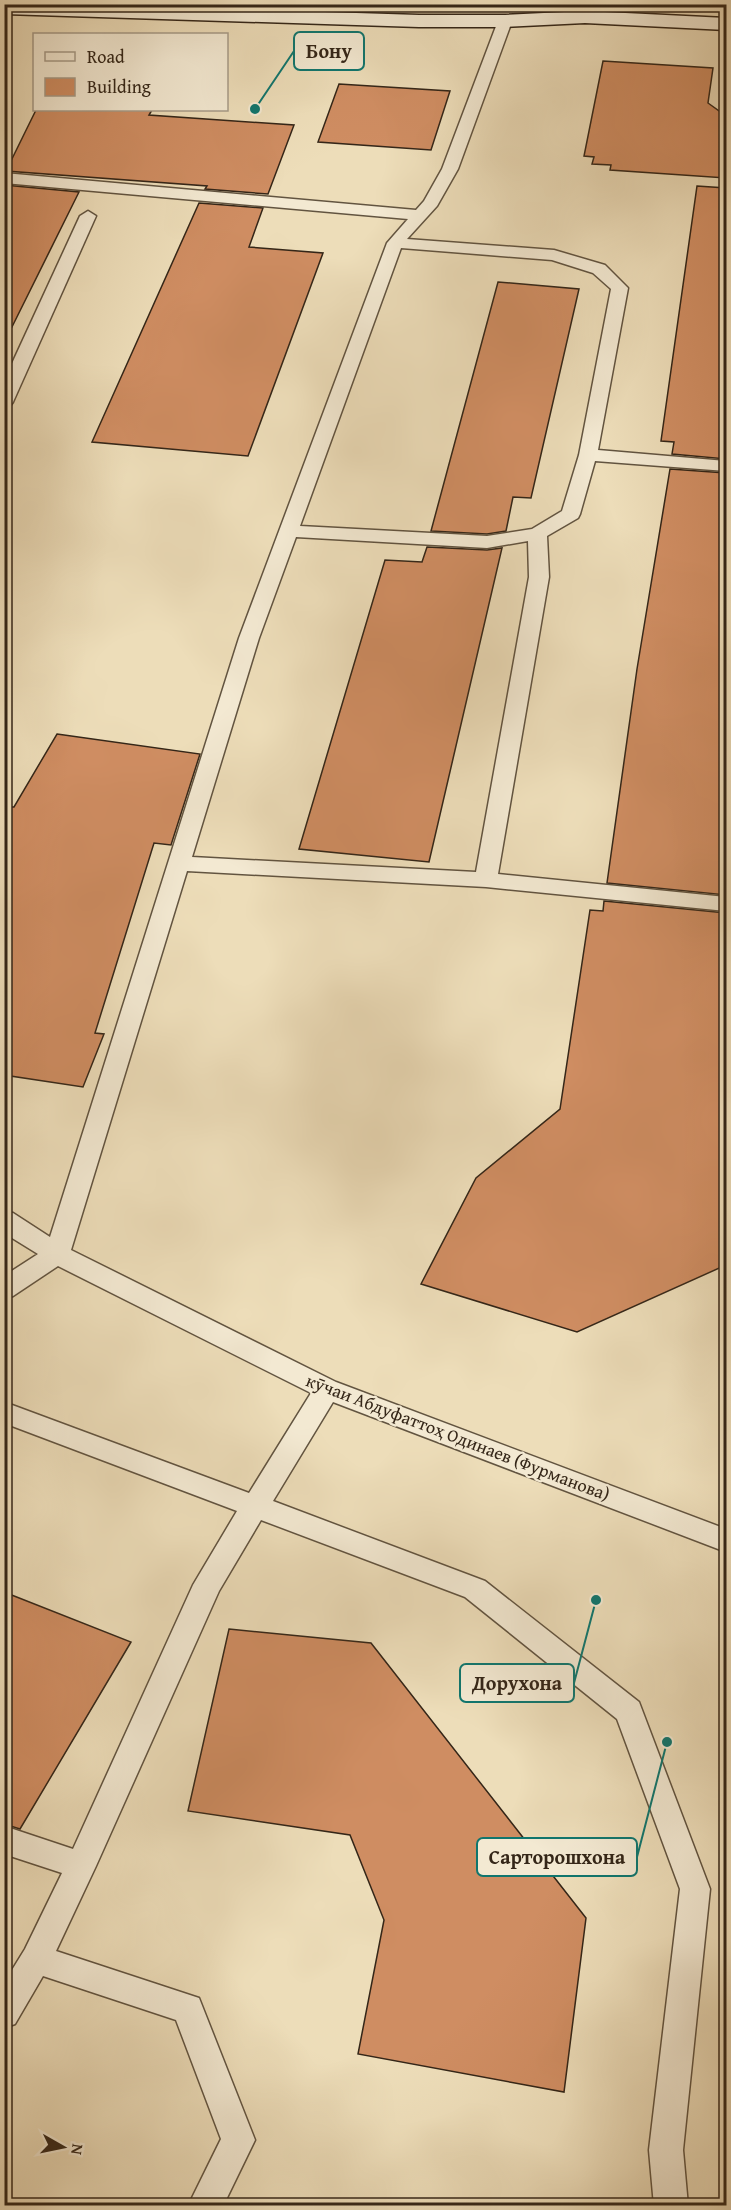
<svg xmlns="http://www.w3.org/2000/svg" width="731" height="2210" viewBox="0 0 731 2210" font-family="'Gentium Book Plus',serif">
<rect width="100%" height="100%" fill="#edddb9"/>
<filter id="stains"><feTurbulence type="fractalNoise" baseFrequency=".00333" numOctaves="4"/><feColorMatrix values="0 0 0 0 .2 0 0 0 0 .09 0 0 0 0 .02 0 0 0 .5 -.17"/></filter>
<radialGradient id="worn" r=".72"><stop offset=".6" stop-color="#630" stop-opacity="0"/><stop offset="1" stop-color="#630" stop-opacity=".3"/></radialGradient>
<g fill="#cf8d62" stroke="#342618" stroke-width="1.5">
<path d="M 603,61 L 713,68 L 708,103 L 726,116 L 726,178 L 610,170 L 611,165 L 592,164 L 594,157 L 584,156 Z"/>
<path d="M 339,84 L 450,91 L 431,150 L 318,142 Z"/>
<path d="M 36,110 L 152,110 L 149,115 L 294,125 L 268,194 L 205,189 L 207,186 L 6,171 Z"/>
<path d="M 4,185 L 79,192 L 4,343 Z"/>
<path d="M 697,186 L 726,188 L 726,459 L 672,454 L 674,442 L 661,441 Z"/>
<path d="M 199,203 L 263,208 L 249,247 L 323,253 L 248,456 L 92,442 Z"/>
<path d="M 498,282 L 579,289 L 531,498 L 513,497 L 506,531 L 487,534 L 431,531 Z"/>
<path d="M 670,469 L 726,473 L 726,895 L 607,883 L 637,669 Z"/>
<path d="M 427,547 L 487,550 L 502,548 L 429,862 L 299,849 L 385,560 L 422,562 Z"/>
<path d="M 57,734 L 200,754 L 171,845 L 154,843 L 95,1033 L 104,1034 L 83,1087 L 4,1075 L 4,807 L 14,807 Z"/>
<path d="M 604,901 L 726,913 L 726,1265 L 577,1332 L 421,1284 L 476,1178 L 560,1109 L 590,910 L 603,911 Z"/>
<path d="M 4,1592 L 131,1642 L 20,1829 L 4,1824 Z"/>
<path d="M 229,1629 L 371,1643 L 586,1918 L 564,2092 L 358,2054 L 384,1920 L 350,1835 L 188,1811 Z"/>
</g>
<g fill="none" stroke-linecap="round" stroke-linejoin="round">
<g stroke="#625440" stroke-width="3">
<g id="lane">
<path d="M 505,17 L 512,21 L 458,169 L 437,206 L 407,239 L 554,250 L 605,265 L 628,288 L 598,450 L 726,461 L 726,471 L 595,461 L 580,514 L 578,518 L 547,536 L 549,577 L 498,874 L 726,897 L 726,911 L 486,887 L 187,871 L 71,1250 L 336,1382 L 726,1529 L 726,1552 L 333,1402 L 273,1501 L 485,1581 L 639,1702 L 710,1889 L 683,2150 L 688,2206 L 654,2206 L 649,2150 L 680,1889 L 617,1719 L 465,1597 L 261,1520 L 219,1591 L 96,1866 L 56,1951 L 199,1998 L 255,2140 L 223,2206 L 188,2206 L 221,2139 L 176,2020 L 43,1976 L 15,2024 L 4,2028 L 4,1983 L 25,1949 L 62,1873 L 4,1854 L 4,1826 L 73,1849 L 193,1585 L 237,1511 L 4,1423 L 4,1402 L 249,1493 L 311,1393 L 58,1266 L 13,1296 L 4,1299 L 4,1276 L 38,1254 L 4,1233 L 4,1211 L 13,1213 L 50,1237 L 239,638 L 387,243 L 408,219 L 4,183 L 4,173 L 416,210 L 424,201 L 442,169 L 498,21 ZM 401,248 L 552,260 L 593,273 L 611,289 L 579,455 L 562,511 L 532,529 L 487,536 L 300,526 ZM 296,537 L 487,548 L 528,541 L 529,577 L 476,872 L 192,857 L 259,638 Z"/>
<path d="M 88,211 L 96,216 L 13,402 L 10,406 L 4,407 L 4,381 L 80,216 Z"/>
</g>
</g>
<g stroke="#342618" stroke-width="3">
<path id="secondary" d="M 4,4 L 80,4 L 419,15 L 505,15 L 585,11 L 726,18 L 726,30 L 585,23 L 505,27 L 419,27 L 4,14 Z"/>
</g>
<use href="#lane" fill="#f3e9d2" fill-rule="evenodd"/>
<use href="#secondary" fill="#f3e9d2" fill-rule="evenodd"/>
</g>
<g text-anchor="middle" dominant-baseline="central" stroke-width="4.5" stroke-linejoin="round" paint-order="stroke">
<g font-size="18" fill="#342618" stroke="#f3e9d2">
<text transform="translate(458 1437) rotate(21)">кӯчаи Абдуфаттоҳ Одинаев (Фурманова)</text>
</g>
</g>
<path fill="none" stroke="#0f766e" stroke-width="2" d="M255 109L294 51M596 1600L574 1683M667 1742L637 1857"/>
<g fill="#0f766e" stroke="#f3e9d2" stroke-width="2">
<circle cx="255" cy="109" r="6"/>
<circle cx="596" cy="1600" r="6"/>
<circle cx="667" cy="1742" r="6"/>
</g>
<g fill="#f3e9d2" stroke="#0f766e" stroke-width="2">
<rect x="294" y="32" width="70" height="38" rx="6"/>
<rect x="460" y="1664" width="114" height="38" rx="6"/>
<rect x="477" y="1838" width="160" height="38" rx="6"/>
</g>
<g font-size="20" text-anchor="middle" font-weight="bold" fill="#342618">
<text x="329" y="58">Бону</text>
<text x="517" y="1690">Дорухона</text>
<text x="557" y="1864">Сарторошхона</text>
</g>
<rect width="731" height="2210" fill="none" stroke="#edddb9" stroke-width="24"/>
<rect x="6" y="6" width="719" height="2198" fill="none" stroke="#342618" stroke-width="3"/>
<rect x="12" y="12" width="707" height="2186" fill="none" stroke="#342618" stroke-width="1.5"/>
<rect x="33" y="33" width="195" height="78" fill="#f3e9d2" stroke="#a79b88" stroke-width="1.5"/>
<rect x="45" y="52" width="30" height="9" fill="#f3e9d2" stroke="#a79b88" stroke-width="1.5"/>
<text x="87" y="63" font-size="18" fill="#342618">Road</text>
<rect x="45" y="78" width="30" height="18" fill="#cf8d62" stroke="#a79b88" stroke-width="1.5"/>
<text x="87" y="93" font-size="18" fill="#342618">Building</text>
<g transform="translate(63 2147) rotate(99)" stroke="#f3e9d2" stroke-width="4.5" paint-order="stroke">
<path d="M0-4.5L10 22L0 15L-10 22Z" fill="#342618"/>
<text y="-9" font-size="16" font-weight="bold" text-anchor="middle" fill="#342618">N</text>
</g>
<rect width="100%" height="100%" filter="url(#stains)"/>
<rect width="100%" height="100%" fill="url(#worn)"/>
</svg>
